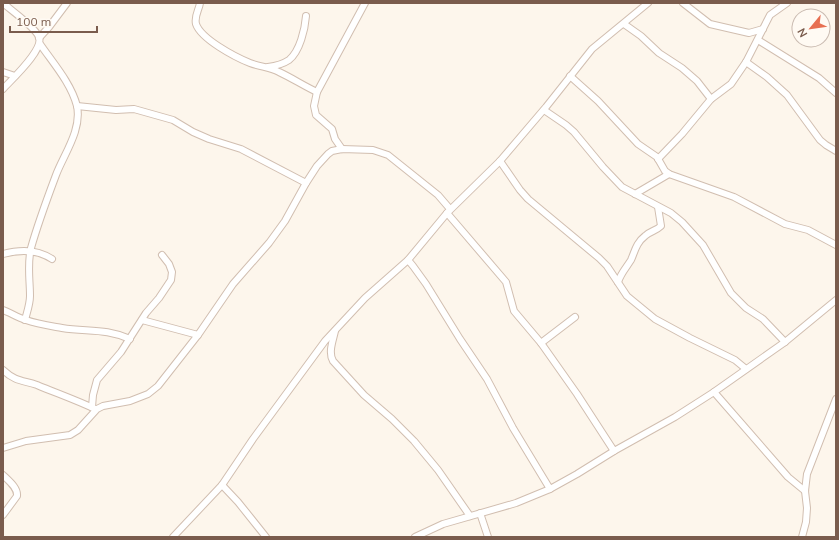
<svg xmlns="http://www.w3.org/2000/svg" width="839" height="540" viewBox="0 0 839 540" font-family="Mulish,sans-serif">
<rect width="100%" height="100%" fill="#fdf6ec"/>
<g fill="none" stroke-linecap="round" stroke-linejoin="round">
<g stroke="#d1beb0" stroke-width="8">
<g id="minor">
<path d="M 200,3 C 199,10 194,16 196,24 C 201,39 235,57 250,63 C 260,67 270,67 279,72 C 292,78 304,86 317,92"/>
<path d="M 683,3 L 710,24 L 749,33 L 763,29"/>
<path d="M 624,24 L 641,36 L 659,53 L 682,68 L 697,81 L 711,99"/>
<path d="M 39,38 L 49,27 L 67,3"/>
<path d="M 758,40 L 819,78 L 836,93"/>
<path d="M 746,62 L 767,77 L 787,95 L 820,140 L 826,145 L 836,151"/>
<path d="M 268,67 C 275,66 283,64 289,60 C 300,51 305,29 306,16"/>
<path d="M 3,72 L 15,76"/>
<path d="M 570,76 L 598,101 L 638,144 L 657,157 L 665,171 L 669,174 L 734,197 L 785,224 L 808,230 L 836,245"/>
<path d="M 3,89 C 12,79 44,50 39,37 C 35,27 12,11 3,3"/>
<path d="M 77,106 L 116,110 L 134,109 L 173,120 L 193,132 L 209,139 L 241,149 L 306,183"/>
<path d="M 544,110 L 566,125 L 574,132 L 603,167 L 622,187 L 671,213 L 682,222 L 703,245 L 731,293 L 746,308 L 763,319 L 785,342"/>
<path d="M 342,149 L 335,139 L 332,129 L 316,115 L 314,106 L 317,92 L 365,3"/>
<path d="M 658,159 L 682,134 L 711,99 L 731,84 L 746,62 L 770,15 L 787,3"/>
<path d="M 500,161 L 520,190 L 528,199 L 599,258 L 607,266 L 627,296 L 655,319 L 690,338 L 735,360 L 746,369"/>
<path d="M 635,194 L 669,174"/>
<path d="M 447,213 L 506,282 L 514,311 L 541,343 L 577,394 L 614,451"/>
<path d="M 3,254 C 21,249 37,249 52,259"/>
<path d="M 408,260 L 413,266 L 426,284 L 460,339 L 487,379 L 513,428 L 550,489"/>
<path d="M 618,282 C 621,273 626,268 631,260 C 635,251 636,243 645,236 C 650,231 656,231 661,226 L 658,207"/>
<path d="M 3,310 C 11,313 18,318 26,320 C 37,324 51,326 62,328 C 87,332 106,328 130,339"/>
<path d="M 25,320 C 27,312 30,304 30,296 C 30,280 27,264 31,248 C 38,223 47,199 56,175 C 64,154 82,130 77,106 C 71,83 53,63 40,44"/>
<path d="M 142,320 L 198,335"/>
<path d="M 335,331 C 333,341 328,352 333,361 L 364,395 L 392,419 L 414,441 L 438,470 L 470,516"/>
<path d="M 541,343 L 575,317"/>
<path d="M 3,370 C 16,382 22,380 37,385 C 56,393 76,400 95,409"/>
<path d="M 714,392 L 788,477 L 805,491"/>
<path d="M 92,407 L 93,395 L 97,380 L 121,352 L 146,313 L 159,298 L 171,280 L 172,272 L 169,264 L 162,255"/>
<path d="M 3,448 L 26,441 L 70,435 L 78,430 L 97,409 L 103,406 L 130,401 L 148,394 L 158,386 L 198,335 L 233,284 L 269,243 L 285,221 L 306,183 L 317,166 L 328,154 L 332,151 L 342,149 L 373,150 L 388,155 L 438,195 L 450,209"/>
<path d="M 3,475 C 9,481 18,488 17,496 L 3,515"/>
<path d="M 222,485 L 238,502 L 266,537"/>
<path d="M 480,513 L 488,537"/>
<path d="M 173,537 L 222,485 L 253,439 L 325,341 L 365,298 L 408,260 L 447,213 L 500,161 L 546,107 L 592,49 L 648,3"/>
<path d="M 415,537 L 443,524 L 516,503 L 550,489 L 577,474 L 614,451 L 675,417 L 714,392 L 785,342 L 836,300"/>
<path d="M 802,537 L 806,522 L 807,508 L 805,491 L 807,474 L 836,399"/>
</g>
</g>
<use href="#minor" stroke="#fff" stroke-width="6"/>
</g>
<rect width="839" height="540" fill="none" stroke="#7a5c4d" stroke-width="8"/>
<g transform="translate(811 28) rotate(241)"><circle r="19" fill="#fffaf3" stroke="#cabbb1"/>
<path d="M0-3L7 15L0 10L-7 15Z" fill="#e76f51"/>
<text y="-6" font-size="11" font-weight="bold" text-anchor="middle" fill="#7a5c4d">N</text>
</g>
<path d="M10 26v6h87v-6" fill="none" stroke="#7a5c4d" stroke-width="2"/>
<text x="16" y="26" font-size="12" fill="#7a5c4d" stroke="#fffaf3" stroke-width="3" paint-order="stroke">100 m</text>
</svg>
